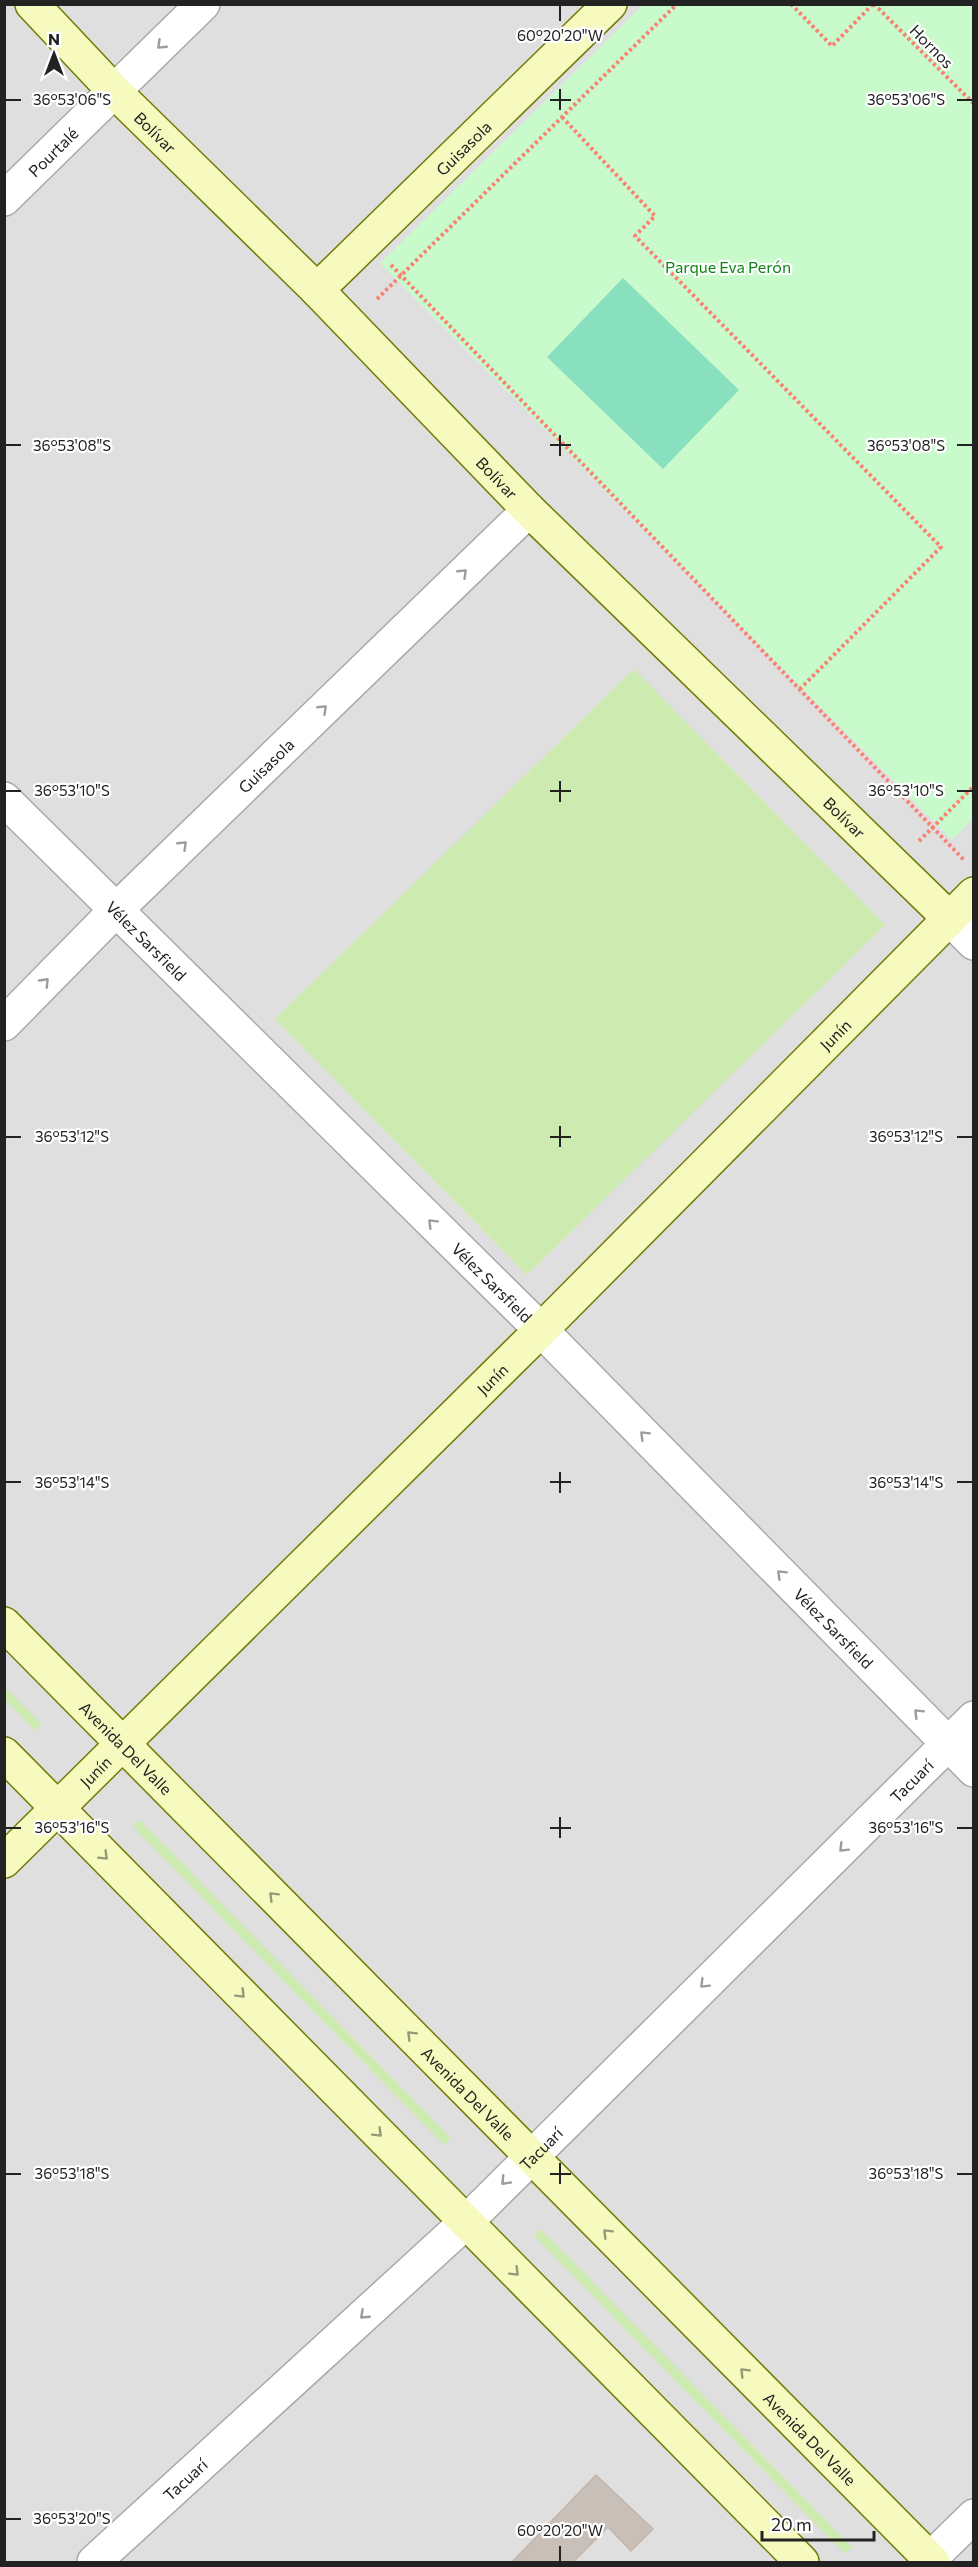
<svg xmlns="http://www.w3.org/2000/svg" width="978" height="2567" viewBox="0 0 978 2567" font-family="Commissioner,sans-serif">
<rect width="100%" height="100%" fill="#f2efe9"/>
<rect fill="#e0dfdf" x="5" y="5" width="968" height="2557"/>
<g fill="#cdebb0">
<path d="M 634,669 L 885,925 L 527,1275 L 275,1019 Z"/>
<path d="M 4,1686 L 42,1724 L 35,1731 L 5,1700 Z"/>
<path d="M 140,1820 L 451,2138 L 444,2145 L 133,1827 Z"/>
<path d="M 541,2229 L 852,2547 L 845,2554 L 534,2236 Z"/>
</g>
<path fill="#c8facc" d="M 643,5 L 973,5 L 973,819 L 952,840 L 380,263 Z"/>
<path fill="#88e0be" d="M 623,278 L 739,390 L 663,469 L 547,357 Z"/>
<path fill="#c7bfb8" stroke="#c4b6ab" stroke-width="1.5" d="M 596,2475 L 653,2529 L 631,2551 L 608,2527 L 573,2562 L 512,2562 Z"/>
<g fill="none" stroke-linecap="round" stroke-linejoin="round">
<g stroke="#a9a9a9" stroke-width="36">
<g id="street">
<path id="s1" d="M 4,199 L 203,4"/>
<path id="s2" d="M 4,799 L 541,1330 L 974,1770"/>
<path d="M 950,919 L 974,943"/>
<path id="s3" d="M 4,1024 L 116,910 L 529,510"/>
<path id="s4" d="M 94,2562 L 466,2222 L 974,1718"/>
<path d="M 927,2562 L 974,2516"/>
</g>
</g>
<g stroke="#707d05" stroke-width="36">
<g id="secondary">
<path id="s5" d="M 32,4 L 114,91 L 317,290 L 529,510 L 950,919"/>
<path id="s6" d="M 317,290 L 610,4"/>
<path id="s7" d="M 4,1624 L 933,2562"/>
<path d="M 4,1754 L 802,2562"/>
<path id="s8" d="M 4,1861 L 541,1330 L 974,894"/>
</g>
</g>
<g stroke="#fa8072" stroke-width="4" stroke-dasharray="3 3" stroke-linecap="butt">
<path d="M 791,4 L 832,46 L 873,4"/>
<path d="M 874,4 L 974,104"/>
<path d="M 562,117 L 655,216 L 635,236 L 941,547 L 799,690"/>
<path d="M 391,265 L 964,860"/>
<path d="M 377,299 L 677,4"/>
<path d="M 919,841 L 974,786"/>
</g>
<use href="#street" stroke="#fff" stroke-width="33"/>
<use href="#secondary" stroke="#f7fabf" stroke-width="33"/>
</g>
<defs><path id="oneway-chevron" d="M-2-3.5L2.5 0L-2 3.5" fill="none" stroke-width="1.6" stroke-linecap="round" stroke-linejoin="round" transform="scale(1.5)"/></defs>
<g stroke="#9c9c9c">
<use href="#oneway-chevron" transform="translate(161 45) rotate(136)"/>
<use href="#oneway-chevron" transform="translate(463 573) rotate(-44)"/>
<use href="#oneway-chevron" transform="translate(323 709) rotate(-44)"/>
<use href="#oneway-chevron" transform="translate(183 845) rotate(-44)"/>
<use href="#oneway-chevron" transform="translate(45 982) rotate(-46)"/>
<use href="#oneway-chevron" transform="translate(432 1223) rotate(-135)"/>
<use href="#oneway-chevron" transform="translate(644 1435) rotate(-135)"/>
<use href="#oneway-chevron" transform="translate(781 1574) rotate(-135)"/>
<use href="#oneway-chevron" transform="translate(918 1713) rotate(-135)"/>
<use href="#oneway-chevron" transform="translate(843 1848) rotate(135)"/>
<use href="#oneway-chevron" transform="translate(704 1984) rotate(135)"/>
<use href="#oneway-chevron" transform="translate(505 2181) rotate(134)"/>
<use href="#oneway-chevron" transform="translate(364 2315) rotate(137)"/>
</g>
<g stroke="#979978">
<use href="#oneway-chevron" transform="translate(104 1856) rotate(45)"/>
<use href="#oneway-chevron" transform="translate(273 1896) rotate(-135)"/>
<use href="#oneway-chevron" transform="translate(241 1994) rotate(45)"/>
<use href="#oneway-chevron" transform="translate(411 2035) rotate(-135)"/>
<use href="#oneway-chevron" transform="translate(378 2133) rotate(45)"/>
<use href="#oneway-chevron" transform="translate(607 2233) rotate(-135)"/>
<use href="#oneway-chevron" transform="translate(515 2272) rotate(45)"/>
<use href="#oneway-chevron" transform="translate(744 2372) rotate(-135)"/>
</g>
<path fill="none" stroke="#222" stroke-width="2" d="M 560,6 L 560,21M 560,89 L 560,110M 6,100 L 21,100M 550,100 L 571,100M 957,100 L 972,100M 560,435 L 560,456M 6,445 L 21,445M 550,445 L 571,445M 957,445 L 972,445M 560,781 L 560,802M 6,791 L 21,791M 550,791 L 571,791M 957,791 L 972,791M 560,1126 L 560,1147M 6,1137 L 21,1137M 550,1137 L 571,1137M 957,1137 L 972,1137M 560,1472 L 560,1493M 6,1482 L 21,1482M 550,1482 L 571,1482M 957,1482 L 972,1482M 560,1817 L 560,1838M 6,1828 L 21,1828M 550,1828 L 571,1828M 957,1828 L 972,1828M 560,2163 L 560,2184M 6,2174 L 21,2174M 550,2174 L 571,2174M 957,2174 L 972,2174M 6,2519 L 21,2519M 560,2546 L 560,2561"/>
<g text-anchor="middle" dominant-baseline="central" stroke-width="4.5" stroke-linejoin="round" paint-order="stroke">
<g font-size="16" fill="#222" stroke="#fff">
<text transform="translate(932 46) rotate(45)">Hornos</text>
<text stroke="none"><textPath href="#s5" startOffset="178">Bolívar</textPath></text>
<text stroke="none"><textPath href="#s6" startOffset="204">Guisasola</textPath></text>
<text stroke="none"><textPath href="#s1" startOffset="68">Pourtalé</textPath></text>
<text stroke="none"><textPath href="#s5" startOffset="664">Bolívar</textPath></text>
<text stroke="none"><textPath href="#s3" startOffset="368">Guisasola</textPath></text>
<text stroke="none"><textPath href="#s5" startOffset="1150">Bolívar</textPath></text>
<text stroke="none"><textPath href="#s2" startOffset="201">Vélez Sarsfield</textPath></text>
<text stroke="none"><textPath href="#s8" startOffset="1172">Junín</textPath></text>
<text stroke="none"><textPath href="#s2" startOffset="687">Vélez Sarsfield</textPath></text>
<text stroke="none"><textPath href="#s8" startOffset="686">Junín</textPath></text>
<text stroke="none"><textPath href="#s2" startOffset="1173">Vélez Sarsfield</textPath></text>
<text stroke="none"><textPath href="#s7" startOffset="174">Avenida Del Valle</textPath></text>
<text stroke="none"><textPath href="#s8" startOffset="128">Junín</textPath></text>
<text stroke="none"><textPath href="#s4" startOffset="1131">Tacuarí</textPath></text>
<text stroke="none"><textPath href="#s7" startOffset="660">Avenida Del Valle</textPath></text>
<text stroke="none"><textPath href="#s4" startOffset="609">Tacuarí</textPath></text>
<text stroke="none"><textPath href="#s7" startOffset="1146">Avenida Del Valle</textPath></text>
<text stroke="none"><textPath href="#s4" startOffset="123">Tacuarí</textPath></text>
</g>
<g font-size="16" fill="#0c8416" stroke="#fff">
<text x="728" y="266">Parque Eva Perón</text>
</g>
</g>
<g font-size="15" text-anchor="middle" fill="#222" stroke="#fff" stroke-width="4.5" stroke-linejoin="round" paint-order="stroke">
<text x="560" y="41">60°20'20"W</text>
<text x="72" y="105">36°53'06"S</text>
<text x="906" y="105">36°53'06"S</text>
<text x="72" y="451">36°53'08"S</text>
<text x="906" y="451">36°53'08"S</text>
<text x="72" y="796">36°53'10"S</text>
<text x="906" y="796">36°53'10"S</text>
<text x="72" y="1142">36°53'12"S</text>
<text x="906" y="1142">36°53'12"S</text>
<text x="72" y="1488">36°53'14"S</text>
<text x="906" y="1488">36°53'14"S</text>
<text x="72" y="1833">36°53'16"S</text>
<text x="906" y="1833">36°53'16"S</text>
<text x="72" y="2179">36°53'18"S</text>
<text x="906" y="2179">36°53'18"S</text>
<text x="72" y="2524">36°53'20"S</text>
<text x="560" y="2536">60°20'20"W</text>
</g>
<rect width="978" height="2567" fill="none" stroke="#222222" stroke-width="12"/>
<g transform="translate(54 54)" stroke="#ffffff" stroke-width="4.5" paint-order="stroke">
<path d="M0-4.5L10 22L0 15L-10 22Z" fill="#222222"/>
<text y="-9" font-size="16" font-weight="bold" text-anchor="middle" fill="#222222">N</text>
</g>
<path d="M762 2531v9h112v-9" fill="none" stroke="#222222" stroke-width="3"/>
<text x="771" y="2531" font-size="18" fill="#222222" stroke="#ffffff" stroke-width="4.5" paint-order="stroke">20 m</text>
</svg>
